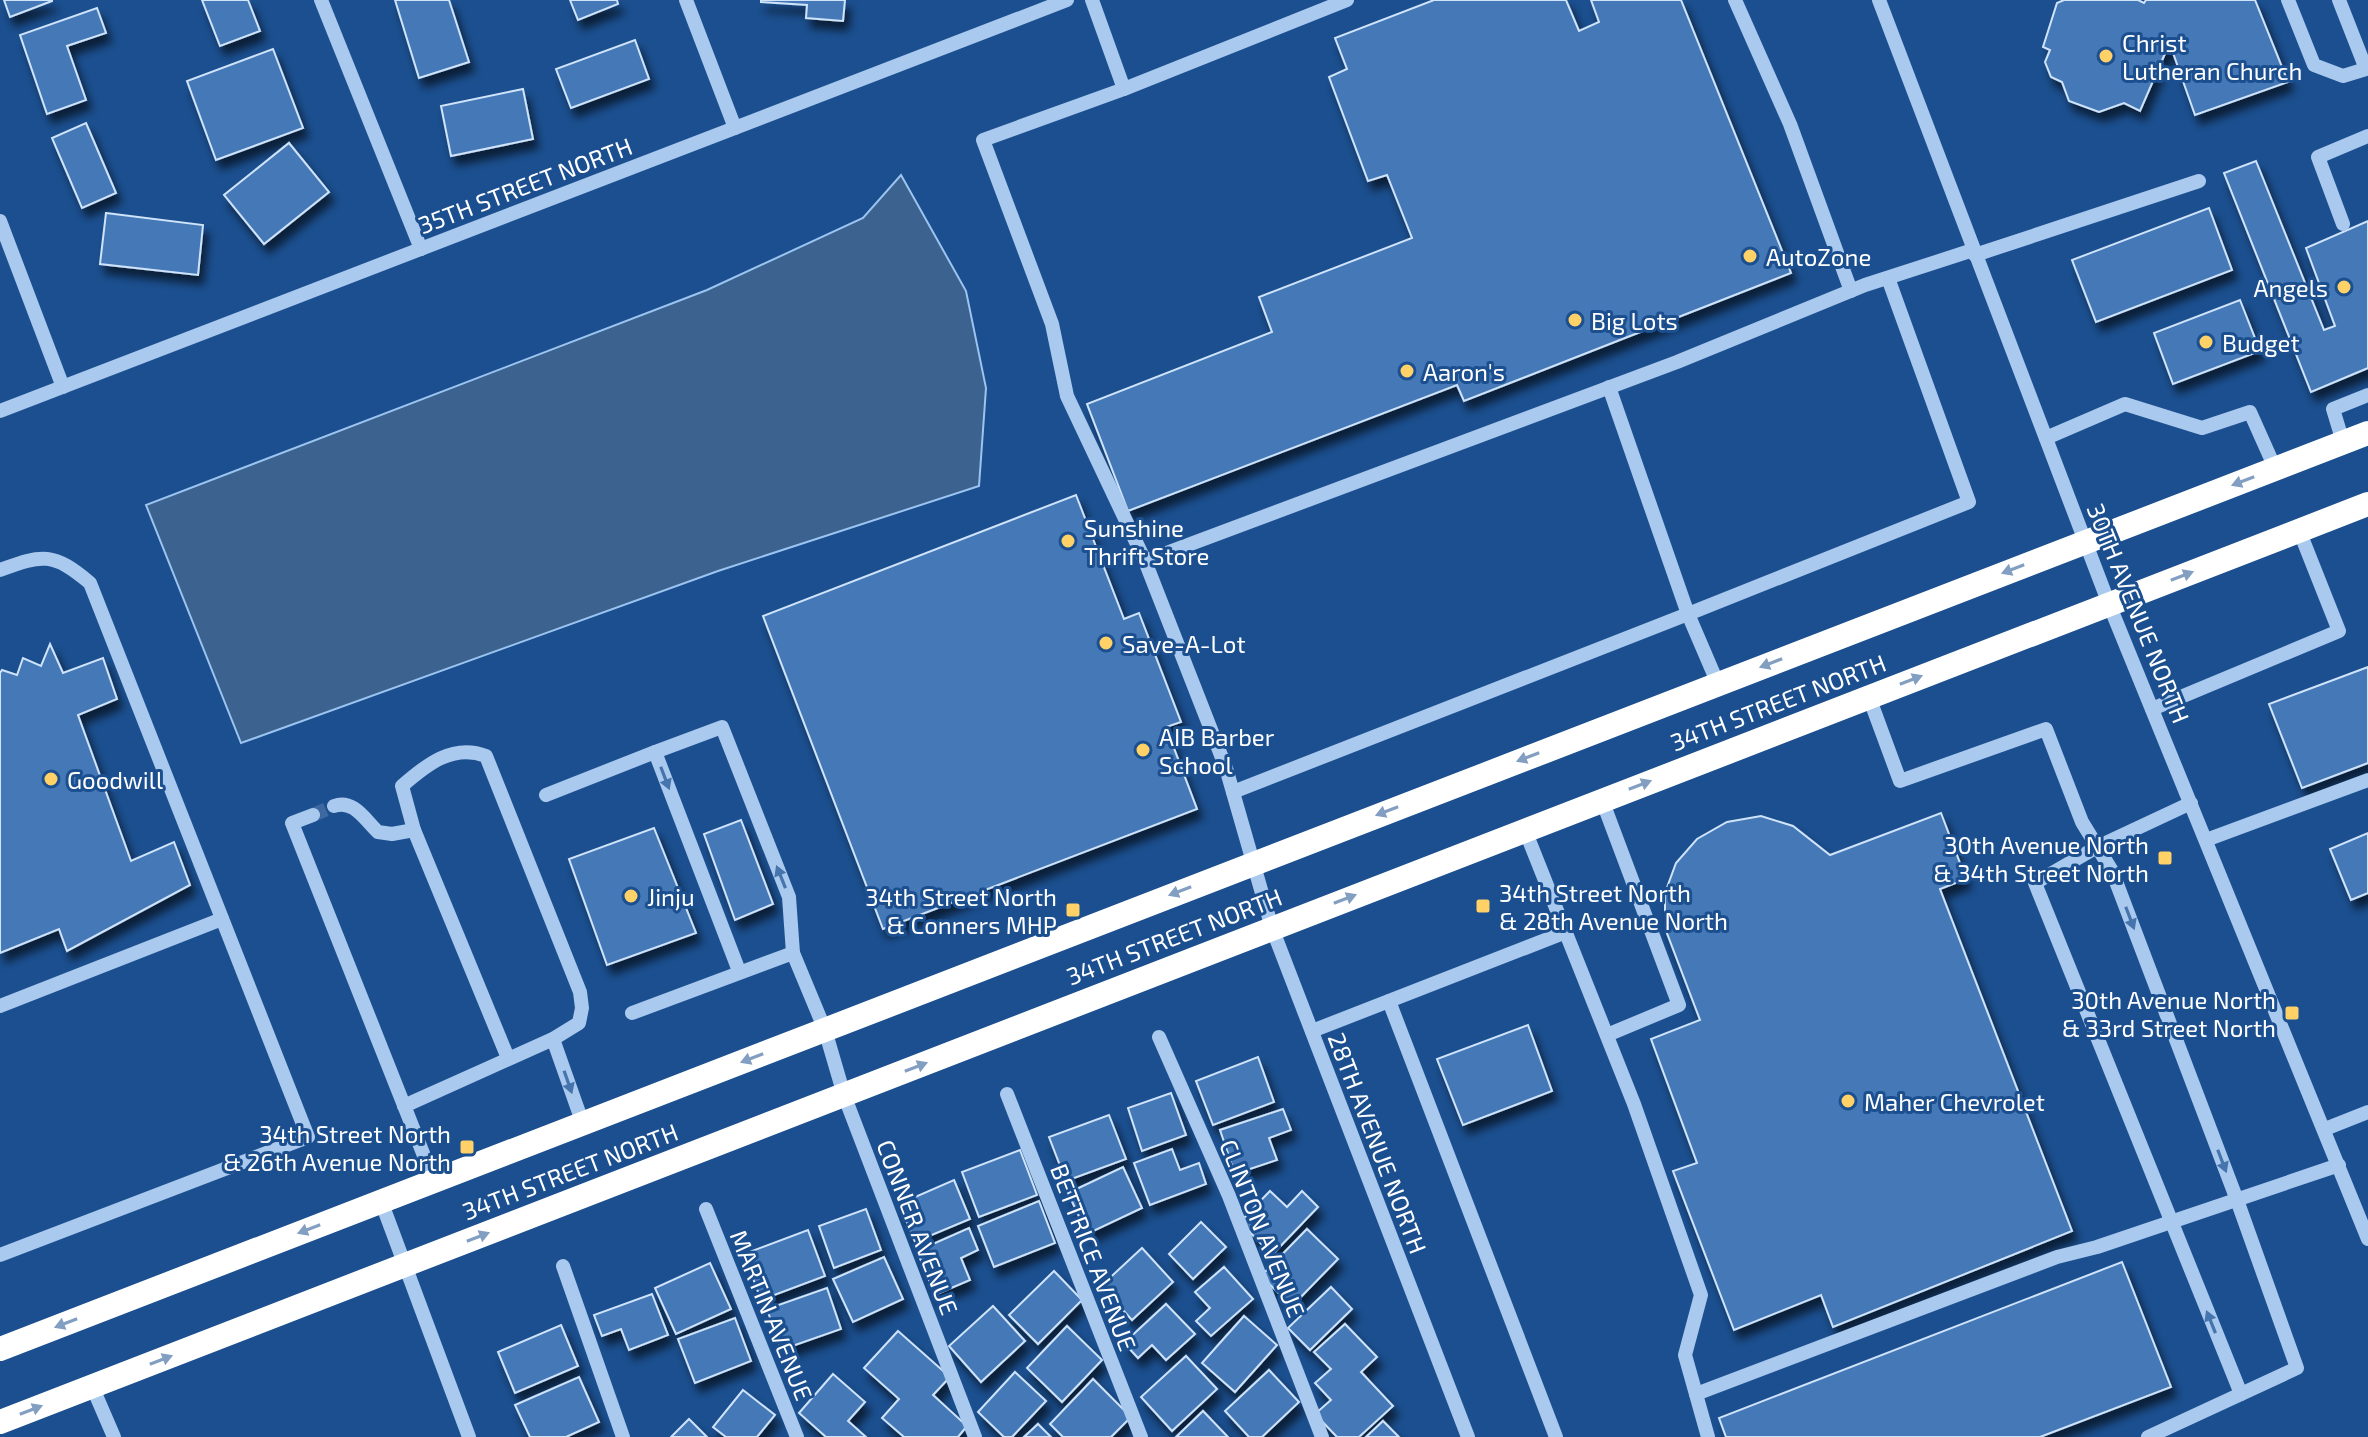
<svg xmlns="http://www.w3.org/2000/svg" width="2368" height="1437" viewBox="0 0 2368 1437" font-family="'Exo 2',sans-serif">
<defs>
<filter id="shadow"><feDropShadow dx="5" dy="9" stdDeviation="4" flood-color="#0009"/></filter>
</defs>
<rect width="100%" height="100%" fill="#1b4f8f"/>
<path fill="#3c6290" stroke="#9cc4f0" stroke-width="2" d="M 901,175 L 966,291 L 986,388 L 979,486 L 718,571 L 241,743 L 146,505 L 707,290 L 863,218 Z"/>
<g fill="#4478b7" stroke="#cfe3fa" stroke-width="2" filter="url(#shadow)">
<path d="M 4,0 L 52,0 L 52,1 L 10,17 Z"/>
<path d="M 202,0 L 248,0 L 260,31 L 220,46 Z"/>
<path d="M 395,0 L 449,0 L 469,62 L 419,78 Z"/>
<path d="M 570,0 L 617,0 L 618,4 L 578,20 Z"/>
<path d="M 761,0 L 845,0 L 843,21 L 806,18 L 807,5 L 761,2 Z"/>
<path d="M 1434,0 L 1566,0 L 1579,31 L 1599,22 L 1591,0 L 1681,0 L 1791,273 L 1464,401 L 1457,385 L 1128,511 L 1087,404 L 1272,332 L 1259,297 L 1412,238 L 1387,175 L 1368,181 L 1329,77 L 1347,69 L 1335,38 Z"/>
<path d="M 2064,0 L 2138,0 L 2144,3 L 2146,0 L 2255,0 L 2288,82 L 2195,115 L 2172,50 L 2167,49 L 2140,111 L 2124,103 L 2099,112 L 2069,101 L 2062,82 L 2051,77 L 2045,62 L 2050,50 L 2043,47 L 2057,3 Z"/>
<path d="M 97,8 L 106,33 L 67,46 L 86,100 L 47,114 L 20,35 Z"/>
<path d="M 635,40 L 649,79 L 571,108 L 556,69 Z"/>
<path d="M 273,49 L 303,128 L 216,160 L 187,81 Z"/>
<path d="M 523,89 L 533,139 L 451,156 L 441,106 Z"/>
<path d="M 86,123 L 116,193 L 82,208 L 52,138 Z"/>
<path d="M 289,143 L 329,192 L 264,244 L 224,195 Z"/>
<path d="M 2256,161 L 2324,330 L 2335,326 L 2306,248 L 2368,221 L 2368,368 L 2311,392 L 2224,173 Z"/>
<path d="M 2209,208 L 2232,270 L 2096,322 L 2072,260 Z"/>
<path d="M 106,213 L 203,225 L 198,275 L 100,264 Z"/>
<path d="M 2240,300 L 2260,351 L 2173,384 L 2154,333 Z"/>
<path d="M 1076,495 L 1124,619 L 1139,613 L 1181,722 L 1166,727 L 1197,809 L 883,929 L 763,616 Z"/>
<path d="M 50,644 L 63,673 L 103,658 L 117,699 L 78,715 L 131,861 L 174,842 L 190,885 L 67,951 L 59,929 L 0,953 L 0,673 L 2,670 L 17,675 L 23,658 L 41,666 Z"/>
<path d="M 2368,667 L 2368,763 L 2302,788 L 2269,704 Z"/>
<path d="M 1941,813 L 1966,879 L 1940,889 L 2072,1231 L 1833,1327 L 1821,1295 L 1734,1330 L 1673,1171 L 1697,1163 L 1651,1039 L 1700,1020 L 1665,928 L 1665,893 L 1676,863 L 1697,839 L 1727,822 L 1761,816 L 1793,826 L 1830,855 Z"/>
<path d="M 741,820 L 773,904 L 735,920 L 704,834 Z"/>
<path d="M 654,828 L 696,933 L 607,965 L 569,859 Z"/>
<path d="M 2368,833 L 2368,893 L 2351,900 L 2330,849 Z"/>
<path d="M 1528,1025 L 1552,1091 L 1463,1125 L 1437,1059 Z"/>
<path d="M 1258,1057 L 1274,1102 L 1213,1125 L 1196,1081 Z"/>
<path d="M 1171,1093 L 1186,1135 L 1142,1151 L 1128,1108 Z"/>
<path d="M 1283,1109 L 1291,1130 L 1269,1138 L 1277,1160 L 1235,1174 L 1220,1130 Z"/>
<path d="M 1109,1115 L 1126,1159 L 1066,1181 L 1049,1137 Z"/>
<path d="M 1172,1149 L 1180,1170 L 1199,1163 L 1206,1184 L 1150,1205 L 1134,1163 Z"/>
<path d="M 1020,1150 L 1037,1195 L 979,1217 L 962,1172 Z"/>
<path d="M 1123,1167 L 1142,1208 L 1087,1234 L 1068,1193 Z"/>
<path d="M 954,1180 L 970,1219 L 915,1242 L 899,1204 Z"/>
<path d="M 1270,1191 L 1287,1207 L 1302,1191 L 1318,1207 L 1272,1255 L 1240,1222 Z"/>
<path d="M 1039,1201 L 1055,1243 L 994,1267 L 978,1226 Z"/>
<path d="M 866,1209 L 881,1250 L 834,1268 L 819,1226 Z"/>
<path d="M 1201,1222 L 1226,1247 L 1193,1279 L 1169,1254 Z"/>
<path d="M 969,1228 L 978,1250 L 961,1258 L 970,1280 L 935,1295 L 917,1251 Z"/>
<path d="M 1307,1229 L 1338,1259 L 1292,1306 L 1261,1276 Z"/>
<path d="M 808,1230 L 825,1276 L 761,1300 L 744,1254 Z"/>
<path d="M 1142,1248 L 1173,1282 L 1132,1320 L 1101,1286 Z"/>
<path d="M 884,1257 L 903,1299 L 853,1322 L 833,1279 Z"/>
<path d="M 2122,1262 L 2171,1387 L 2040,1437 L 1726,1437 L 1719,1418 Z"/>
<path d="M 710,1263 L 731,1309 L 676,1334 L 655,1288 Z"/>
<path d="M 1224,1267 L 1253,1299 L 1211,1336 L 1196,1321 L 1210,1308 L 1195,1292 Z"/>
<path d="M 1054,1271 L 1082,1300 L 1038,1344 L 1009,1315 Z"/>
<path d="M 1331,1287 L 1352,1309 L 1310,1350 L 1288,1328 Z"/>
<path d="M 827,1288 L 841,1329 L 781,1350 L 767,1309 Z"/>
<path d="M 652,1294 L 668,1335 L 629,1350 L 621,1329 L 602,1336 L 594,1315 Z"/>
<path d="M 1166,1304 L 1195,1334 L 1166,1360 L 1152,1345 L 1138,1358 L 1124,1343 Z"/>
<path d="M 993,1306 L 1025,1341 L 981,1382 L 949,1346 Z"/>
<path d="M 1244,1316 L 1277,1345 L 1235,1392 L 1202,1363 Z"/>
<path d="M 735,1318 L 751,1361 L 695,1383 L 678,1339 Z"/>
<path d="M 1345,1324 L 1377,1357 L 1361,1372 L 1393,1406 L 1359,1437 L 1337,1437 L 1315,1414 L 1331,1400 L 1315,1383 L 1331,1369 L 1314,1352 Z"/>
<path d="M 561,1325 L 578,1366 L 515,1393 L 498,1352 Z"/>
<path d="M 1067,1326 L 1102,1360 L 1062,1402 L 1027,1368 Z"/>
<path d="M 898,1331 L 950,1377 L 933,1395 L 967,1426 L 958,1437 L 904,1437 L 882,1418 L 899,1399 L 864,1368 Z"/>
<path d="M 1186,1356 L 1217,1389 L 1172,1431 L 1141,1397 Z"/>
<path d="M 1269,1370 L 1299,1402 L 1262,1437 L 1249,1437 L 1225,1411 Z"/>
<path d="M 1015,1372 L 1046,1401 L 1012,1437 L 1004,1437 L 978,1412 Z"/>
<path d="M 833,1374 L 865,1402 L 848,1421 L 866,1437 L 826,1437 L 799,1413 Z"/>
<path d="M 579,1377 L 599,1422 L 566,1437 L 530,1437 L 515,1405 Z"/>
<path d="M 1093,1379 L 1131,1417 L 1111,1437 L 1063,1437 L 1050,1424 Z"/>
<path d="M 743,1390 L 775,1415 L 757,1437 L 726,1437 L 713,1427 Z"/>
<path d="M 1203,1411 L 1228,1437 L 1176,1437 Z"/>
<path d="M 689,1419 L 707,1437 L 671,1437 Z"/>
<path d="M 1383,1421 L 1399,1437 L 1366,1437 Z"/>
<path d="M 1038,1424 L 1051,1437 L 1024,1437 Z"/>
</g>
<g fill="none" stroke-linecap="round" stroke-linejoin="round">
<path stroke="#3d69a0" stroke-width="14" stroke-dasharray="14 7" stroke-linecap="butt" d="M 313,815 L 334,806"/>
<g stroke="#a9c9ee" stroke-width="14">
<path d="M 321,0 L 421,249"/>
<path d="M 686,0 L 735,128"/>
<path d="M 1092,0 L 1124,89 L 1347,0"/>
<path d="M 1735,0 L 1790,124 L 1851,291"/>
<path d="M 1879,0 L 2109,604 L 2368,1239"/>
<path d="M 2288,0 L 2314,65 L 2343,76 L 2366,69 L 2339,0"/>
<path d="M 1124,89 L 983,140 L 1052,324 L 1067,396 L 1145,561"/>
<path d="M 0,221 L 63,387"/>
<path d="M 2343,224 L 2318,157 L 2368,136"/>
<path d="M 1975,255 L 2199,181"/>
<path d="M 0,411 L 1067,0"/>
<path d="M 2046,438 L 2125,404 L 2202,428 L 2250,412 L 2275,468"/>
<path d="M 2343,442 L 2333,409 L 2368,395"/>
<path d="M 0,570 C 43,554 53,552 90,583 L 308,1137 L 0,1255"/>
<path d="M 1718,684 L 1688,614 L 1969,502 L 1888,278"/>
<path d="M 1869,697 L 1900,781 L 2046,729 L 2082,822 L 2112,871 L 2237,1200 L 2297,1368 L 2148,1437"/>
<path d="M 2152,709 L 2339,631 L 2299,530"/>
<path d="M 1233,792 L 1688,614 L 1609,387"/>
<path d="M 546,795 L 655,752"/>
<path d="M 1602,800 L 1679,1005 L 1607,1035"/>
<path d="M 2191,803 L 2097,847 L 2035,883 L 2241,1394"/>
<path d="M 334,806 C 354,799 365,820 378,832 L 392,834 L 414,830 L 402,786 C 426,765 453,743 486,756 L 580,992 L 582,1008 L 579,1023 L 553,1039 L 404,1106"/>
<path d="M 313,815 L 292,823 L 434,1181"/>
<path d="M 414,830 L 508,1058"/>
<path d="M 1525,830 L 1634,1104 L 1701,1295 L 1685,1355 L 1708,1437"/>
<path d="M 2206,840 L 2368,780"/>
<path d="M 739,971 L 655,752 L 722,727 L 789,897 L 793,953"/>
<path d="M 1389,1001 L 1556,1437"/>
<path d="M 0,1006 L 222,919"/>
<path d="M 632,1013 L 793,953 L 825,1030 L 844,1095 L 975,1437"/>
<path d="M 1312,1031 L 1566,932"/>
<path d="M 1159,1037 L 1229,1196 L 1322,1437"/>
<path d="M 553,1039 L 583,1124"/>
<path d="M 1007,1094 L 1141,1437"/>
<path d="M 2325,1129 L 2368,1112"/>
<path d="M 381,1201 L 469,1437"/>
<path d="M 706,1209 L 797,1437"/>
<path d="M 563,1266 L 623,1437"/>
<path d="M 92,1386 L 114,1437"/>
<path d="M 1696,1394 L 2057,1257 L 2097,1247 L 2339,1165"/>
<path d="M 1468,1437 L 1272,928 L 1226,768 L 1145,561 L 1677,362 L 1865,285 L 1973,250"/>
</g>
<g stroke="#fff" stroke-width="24">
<path d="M 0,1349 L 2368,433"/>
<path d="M 0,1422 L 2368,504"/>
</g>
</g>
<defs><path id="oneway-solid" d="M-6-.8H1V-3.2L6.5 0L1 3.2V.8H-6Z" transform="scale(2)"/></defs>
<g fill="#829ec1">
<use href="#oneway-solid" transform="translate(2243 481) rotate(159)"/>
<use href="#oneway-solid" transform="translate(2013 569) rotate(159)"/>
<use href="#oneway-solid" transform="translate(2182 576) rotate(-21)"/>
<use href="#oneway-solid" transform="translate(1771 663) rotate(159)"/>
<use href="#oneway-solid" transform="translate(1911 680) rotate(-21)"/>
<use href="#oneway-solid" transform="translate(1528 757) rotate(159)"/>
<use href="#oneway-solid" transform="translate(1640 785) rotate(-21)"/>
<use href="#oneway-solid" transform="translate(1387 811) rotate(159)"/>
<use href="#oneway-solid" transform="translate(1180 891) rotate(159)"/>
<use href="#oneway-solid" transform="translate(1345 899) rotate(-21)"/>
<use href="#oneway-solid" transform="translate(752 1058) rotate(159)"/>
<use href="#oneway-solid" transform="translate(916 1067) rotate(-21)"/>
<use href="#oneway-solid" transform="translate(309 1229) rotate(159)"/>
<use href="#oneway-solid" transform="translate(478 1237) rotate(-21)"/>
<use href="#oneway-solid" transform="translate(66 1323) rotate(159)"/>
<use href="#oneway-solid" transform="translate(161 1360) rotate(-21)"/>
<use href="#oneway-solid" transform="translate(31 1410) rotate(-21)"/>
</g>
<g fill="#4674ac">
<use href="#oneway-solid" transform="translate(665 778) rotate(69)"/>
<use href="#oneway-solid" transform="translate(781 877) rotate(-112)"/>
<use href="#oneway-solid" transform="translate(2130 918) rotate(69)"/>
<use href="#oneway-solid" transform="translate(568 1082) rotate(71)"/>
<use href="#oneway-solid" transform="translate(2222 1161) rotate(69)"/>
<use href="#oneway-solid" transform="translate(2211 1322) rotate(-112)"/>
</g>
<g fill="#ffd166" stroke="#1b4f8f" stroke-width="3">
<circle cx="2106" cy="56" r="8"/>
<circle cx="1750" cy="256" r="8"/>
<circle cx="2344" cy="287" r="8"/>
<circle cx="1575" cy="320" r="8"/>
<circle cx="2206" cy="342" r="8"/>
<circle cx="1407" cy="371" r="8"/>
<circle cx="1068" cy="541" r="8"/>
<circle cx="1106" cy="643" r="8"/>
<circle cx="1143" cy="750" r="8"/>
<circle cx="51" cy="779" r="8"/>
<rect x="2157" y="850" width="16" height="16" rx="4"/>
<circle cx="631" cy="896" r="8"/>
<rect x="1475" y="898" width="16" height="16" rx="4"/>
<rect x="1065" y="902" width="16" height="16" rx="4"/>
<rect x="2284" y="1005" width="16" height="16" rx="4"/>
<circle cx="1848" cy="1101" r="8"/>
<rect x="459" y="1139" width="16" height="16" rx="4"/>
</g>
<g text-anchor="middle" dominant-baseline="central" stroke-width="6" stroke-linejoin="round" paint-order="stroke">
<g font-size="24" fill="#fff" stroke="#1b4f8f" text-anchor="start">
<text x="2122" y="42">Christ<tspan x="2122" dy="28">Lutheran Church</tspan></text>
<text x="1766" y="256">AutoZone</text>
<text x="2328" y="287" text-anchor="end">Angels</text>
<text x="1591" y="320">Big Lots</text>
<text x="2222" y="342">Budget</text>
<text x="1423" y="371">Aaron's</text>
<text x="1084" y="527">Sunshine<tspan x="1084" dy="28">Thrift Store</tspan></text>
<text x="1122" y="643">Save-A-Lot</text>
<text x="1159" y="736">AIB Barber<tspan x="1159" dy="28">School</tspan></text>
<text x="67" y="779">Goodwill</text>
<text x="2149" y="844" text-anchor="end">30th Avenue North<tspan x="2149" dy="28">&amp; 34th Street North</tspan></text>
<text x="1499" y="892">34th Street North<tspan x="1499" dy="28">&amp; 28th Avenue North</tspan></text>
<text x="647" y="896">Jinju</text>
<text x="1057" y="896" text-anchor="end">34th Street North<tspan x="1057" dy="28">&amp; Conners MHP</tspan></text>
<text x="2276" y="999" text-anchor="end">30th Avenue North<tspan x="2276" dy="28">&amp; 33rd Street North</tspan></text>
<text x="1864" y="1101">Maher Chevrolet</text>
<text x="451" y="1133" text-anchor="end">34th Street North<tspan x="451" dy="28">&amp; 26th Avenue North</tspan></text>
</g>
<g font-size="24" fill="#fff" stroke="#1b4f8f">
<text transform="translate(525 185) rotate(-21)">35TH STREET NORTH</text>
<text transform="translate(2139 613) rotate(68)">30TH AVENUE NORTH</text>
<text transform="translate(1778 702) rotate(-21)">34TH STREET NORTH</text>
<text transform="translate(1174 936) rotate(-21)">34TH STREET NORTH</text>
<text transform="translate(1378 1143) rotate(69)">28TH AVENUE NORTH</text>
<text transform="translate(570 1171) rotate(-21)">34TH STREET NORTH</text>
<text transform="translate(918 1227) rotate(69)">CONNER AVENUE</text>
<text transform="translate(1263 1228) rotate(68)">CLINTON AVENUE</text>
<text transform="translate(1094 1257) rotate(69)">BETTRICE AVENUE</text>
<text transform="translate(772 1315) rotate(68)">MARTIN AVENUE</text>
</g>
</g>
</svg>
